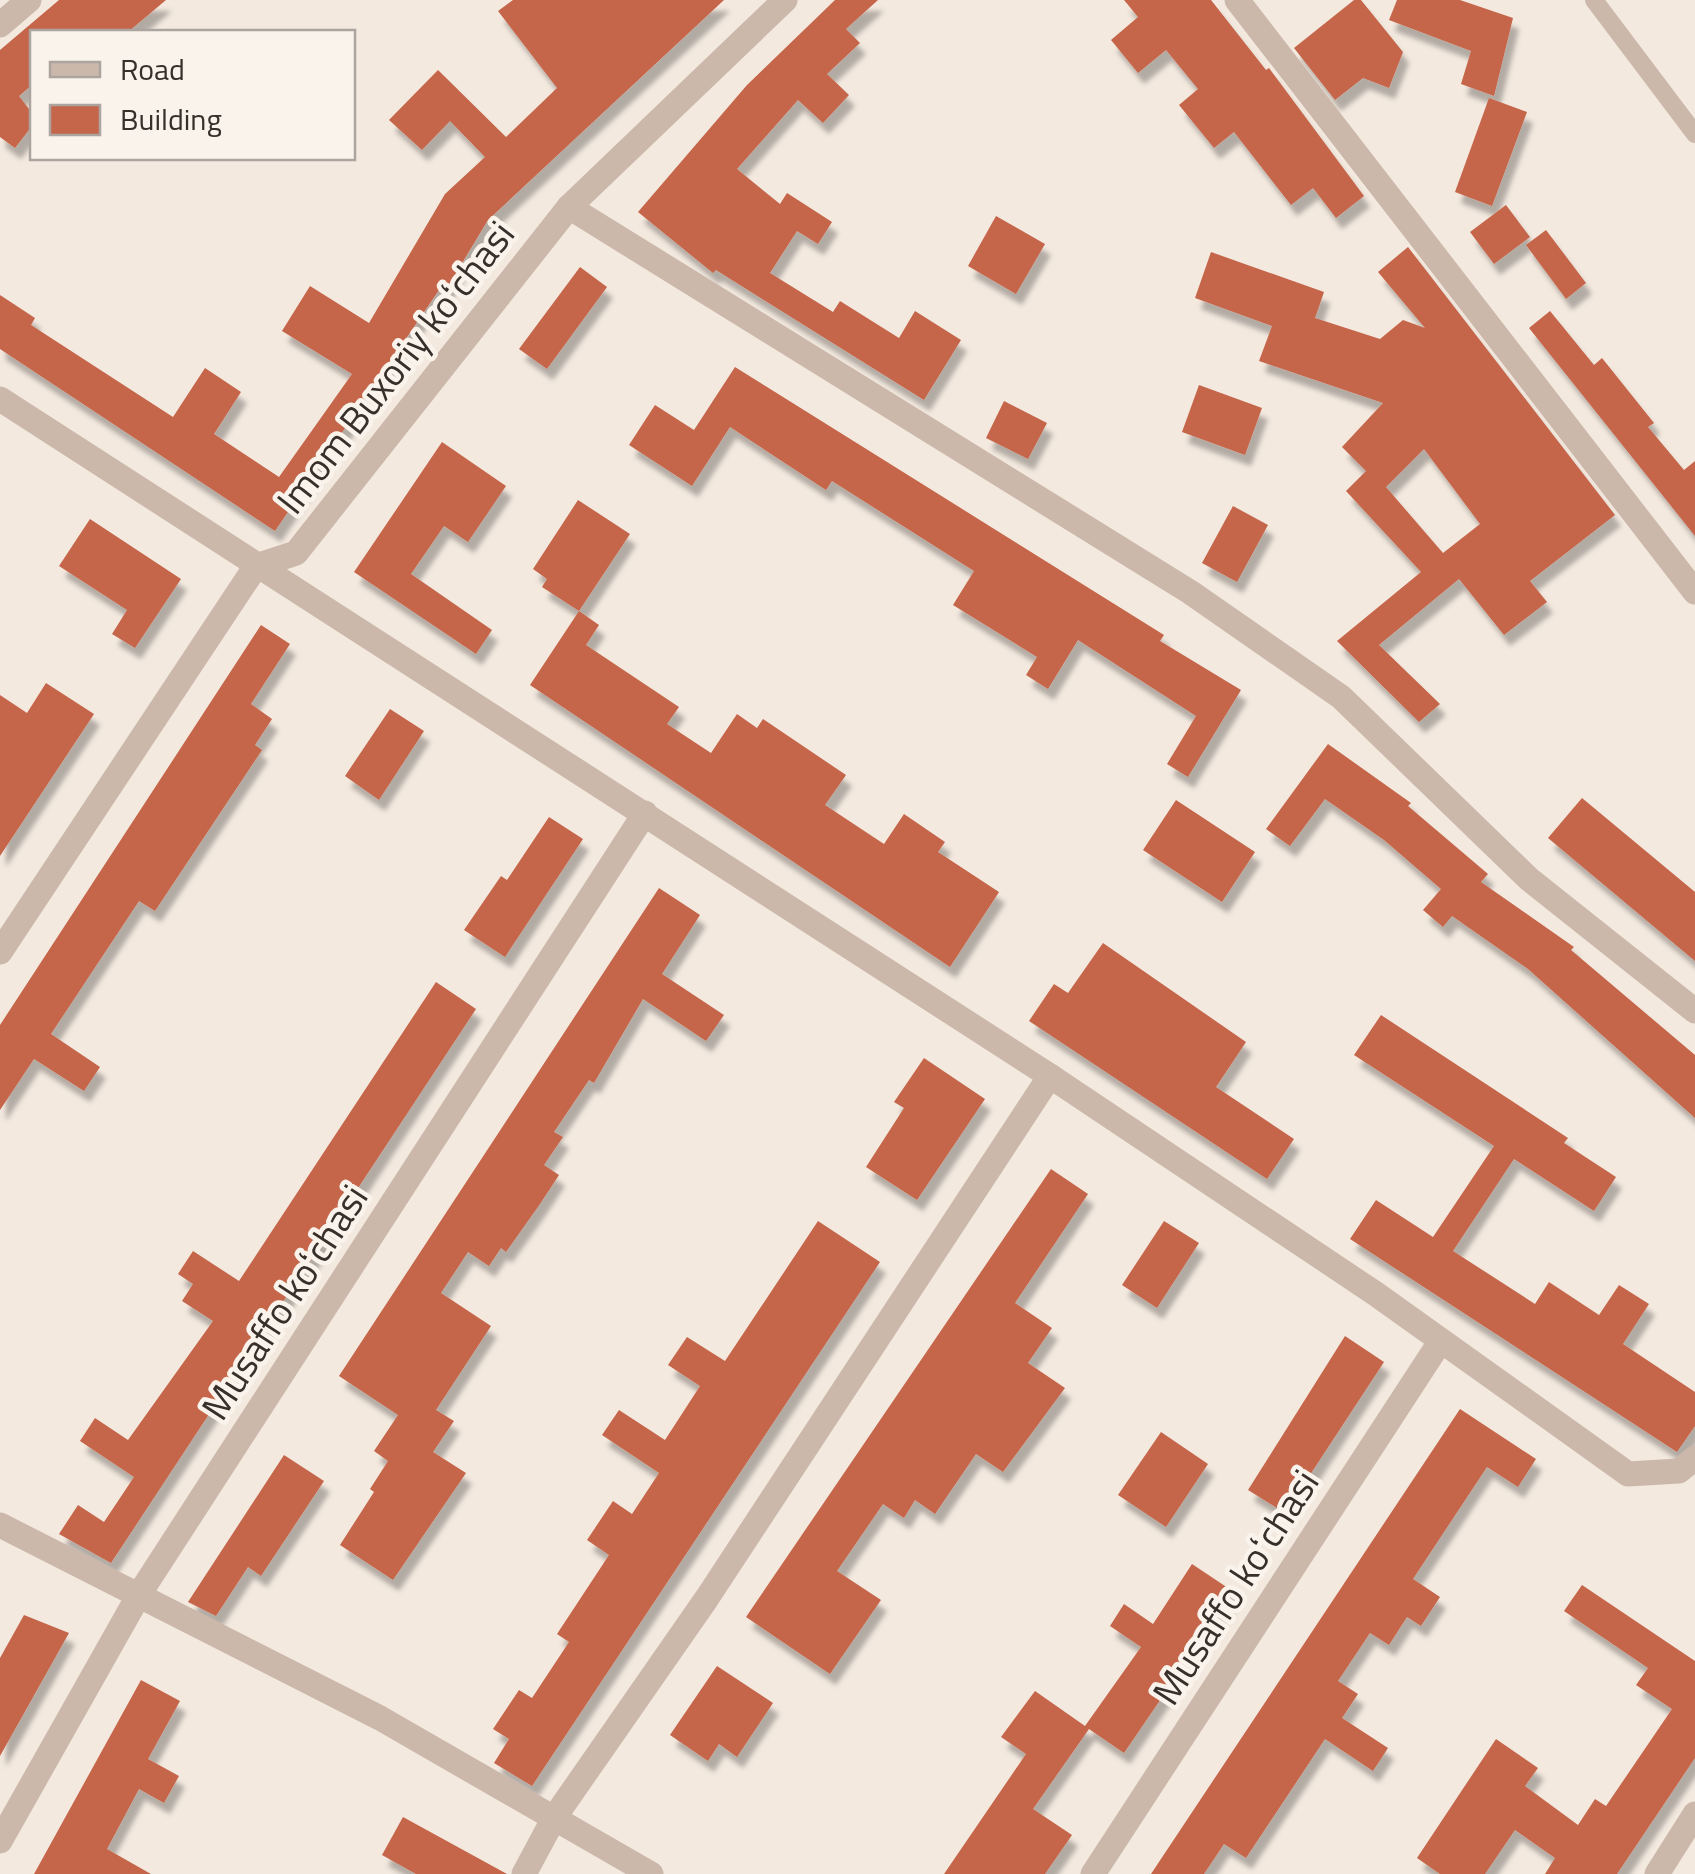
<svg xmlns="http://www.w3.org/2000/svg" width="1695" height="1874" viewBox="0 0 1695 1874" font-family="'Titillium Web',sans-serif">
<defs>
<filter id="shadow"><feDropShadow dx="6" dy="11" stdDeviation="2.5" flood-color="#0004"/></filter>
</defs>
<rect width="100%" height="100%" fill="#f3e9df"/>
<g fill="#c5654a" fill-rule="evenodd" filter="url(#shadow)">
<path d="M 59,0 L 166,0 L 128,32 L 32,32 L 32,85 L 19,96 L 32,113 L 32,126 L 15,148 L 0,137 L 0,50 Z"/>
<path d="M 513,0 L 724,0 L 488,220 L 444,293 L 439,290 L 275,531 L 0,349 L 0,295 L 35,318 L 31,325 L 173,417 L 205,368 L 241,392 L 214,434 L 279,477 L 352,374 L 282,331 L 310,286 L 369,323 L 445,194 L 485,157 L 450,121 L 422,150 L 389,120 L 438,70 L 506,137 L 557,88 L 498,11 Z"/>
<path d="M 835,0 L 878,0 L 846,29 L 860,43 L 827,74 L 849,95 L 823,123 L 798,100 L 737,169 L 780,204 L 787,193 L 832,222 L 818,244 L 797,231 L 770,273 L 833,312 L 840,301 L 899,338 L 915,311 L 961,340 L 924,400 L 716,270 L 713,273 L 638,212 L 747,85 Z"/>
<path d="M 1124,0 L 1211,0 L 1266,70 L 1269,68 L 1364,196 L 1336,218 L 1313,188 L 1291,205 L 1234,132 L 1214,148 L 1179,105 L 1198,89 L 1166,50 L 1138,73 L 1111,40 L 1138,17 Z"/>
<path d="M 1354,0 L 1361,0 L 1403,52 L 1389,88 L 1363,78 L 1335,100 L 1294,48 Z"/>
<path d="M 1397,0 L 1460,0 L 1513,18 L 1494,96 L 1461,84 L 1471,51 L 1389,20 Z"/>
<path d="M 1489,98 L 1527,112 L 1492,206 L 1455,192 Z"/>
<path d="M 1506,205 L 1530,237 L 1494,264 L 1470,232 Z"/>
<path d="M 996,216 L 1045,244 L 1016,294 L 968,266 Z"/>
<path d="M 1546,230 L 1586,283 L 1566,299 L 1526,245 Z"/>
<path d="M 1408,247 L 1615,515 L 1530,581 L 1547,602 L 1504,635 L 1459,579 L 1379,645 L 1440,704 L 1419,722 L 1337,641 L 1421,572 L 1346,491 L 1366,471 L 1342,447 L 1383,403 L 1259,361 L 1272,326 L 1195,298 L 1211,252 L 1324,292 L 1315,318 L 1380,339 L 1403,320 L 1425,328 L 1378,272 ZM 1424,449 L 1480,524 L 1443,553 L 1386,487 Z"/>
<path d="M 580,267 L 607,287 L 547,369 L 519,349 Z"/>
<path d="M 1550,311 L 1594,365 L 1602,358 L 1654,423 L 1648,427 L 1684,470 L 1695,461 L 1695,536 L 1529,328 Z"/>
<path d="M 735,367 L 1164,635 L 1160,641 L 1241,690 L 1188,777 L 1167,764 L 1196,716 L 1078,640 L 1048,689 L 1026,675 L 1037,657 L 953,605 L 974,571 L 832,481 L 826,490 L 730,427 L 692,486 L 629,445 L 655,405 L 694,430 Z"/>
<path d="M 1199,385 L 1262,408 L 1245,455 L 1182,432 Z"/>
<path d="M 1004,401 L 1047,423 L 1028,459 L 986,438 Z"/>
<path d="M 442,442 L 506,486 L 468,542 L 444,526 L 411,574 L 492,630 L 476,654 L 354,572 Z"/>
<path d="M 578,500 L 630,534 L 579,611 L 542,587 L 547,579 L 533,569 Z"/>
<path d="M 1233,506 L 1268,525 L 1237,582 L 1202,563 Z"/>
<path d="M 90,519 L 181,579 L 135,648 L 112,634 L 127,610 L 59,566 Z"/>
<path d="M 579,611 L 599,625 L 586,645 L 679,707 L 667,724 L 711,753 L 737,714 L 757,728 L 763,719 L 846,775 L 825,805 L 884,844 L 904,814 L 945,842 L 938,852 L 999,892 L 950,967 L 530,685 Z"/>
<path d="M 261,625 L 290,644 L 251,704 L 272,719 L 255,745 L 262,750 L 155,911 L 139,901 L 51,1034 L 100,1067 L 84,1091 L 34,1059 L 0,1110 L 0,1025 Z"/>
<path d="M 46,683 L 94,714 L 0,856 L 0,695 L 27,713 Z"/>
<path d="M 390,709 L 424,731 L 379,800 L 345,776 Z"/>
<path d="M 1328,744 L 1411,803 L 1408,806 L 1488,874 L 1481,882 L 1574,947 L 1571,950 L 1695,1055 L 1695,1118 L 1528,969 L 1452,916 L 1443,927 L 1423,910 L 1441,889 L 1384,840 L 1325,799 L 1290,846 L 1266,829 Z"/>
<path d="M 1582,798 L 1695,892 L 1695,961 L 1548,838 Z"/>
<path d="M 1176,800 L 1255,852 L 1222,902 L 1143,850 Z"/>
<path d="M 549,817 L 583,839 L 505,957 L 464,930 L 501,876 L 507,880 Z"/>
<path d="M 659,888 L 700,915 L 662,974 L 724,1015 L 706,1041 L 643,999 L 594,1083 L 589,1080 L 554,1132 L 563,1137 L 544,1165 L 559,1175 L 540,1204 L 506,1252 L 501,1248 L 489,1266 L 468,1252 L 441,1293 L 491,1326 L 436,1410 L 454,1421 L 433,1452 L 466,1473 L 393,1580 L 340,1545 L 374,1492 L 370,1489 L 388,1461 L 374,1451 L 398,1415 L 339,1376 Z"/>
<path d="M 1103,943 L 1246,1042 L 1216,1087 L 1294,1139 L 1267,1179 L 1029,1021 L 1054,984 L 1068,993 Z"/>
<path d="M 436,982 L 476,1009 L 111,1563 L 59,1534 L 78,1505 L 104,1522 L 134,1477 L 80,1441 L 95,1418 L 128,1440 L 213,1321 L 182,1301 L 193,1284 L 178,1274 L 193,1251 L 239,1281 Z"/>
<path d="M 1381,1015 L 1568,1138 L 1564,1143 L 1616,1177 L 1594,1211 L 1514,1159 L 1453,1251 L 1535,1304 L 1549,1282 L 1599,1315 L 1619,1285 L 1649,1304 L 1623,1344 L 1695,1392 L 1695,1426 L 1677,1452 L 1350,1239 L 1376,1200 L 1433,1237 L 1494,1146 L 1354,1055 Z"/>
<path d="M 924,1058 L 985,1099 L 917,1200 L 866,1167 L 904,1108 L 894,1102 Z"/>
<path d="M 1051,1169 L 1088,1194 L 1015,1303 L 1052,1328 L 1028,1363 L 1065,1388 L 1003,1472 L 976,1454 L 935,1514 L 915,1500 L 904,1518 L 883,1504 L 837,1571 L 881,1600 L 830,1674 L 746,1617 Z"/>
<path d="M 818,1221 L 880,1262 L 532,1786 L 494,1763 L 509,1739 L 493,1729 L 519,1690 L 532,1698 L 569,1642 L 557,1634 L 609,1555 L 587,1540 L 613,1501 L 632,1514 L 659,1473 L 602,1435 L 619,1410 L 665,1440 L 700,1386 L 668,1365 L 687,1337 L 725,1361 Z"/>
<path d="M 1164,1221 L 1199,1243 L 1157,1308 L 1122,1285 Z"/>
<path d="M 1345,1336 L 1384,1362 L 1285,1513 L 1248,1490 Z"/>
<path d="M 1460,1409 L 1536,1459 L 1518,1487 L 1487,1467 L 1413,1579 L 1440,1597 L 1421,1626 L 1407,1617 L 1389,1645 L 1370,1633 L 1338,1681 L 1358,1694 L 1342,1718 L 1388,1748 L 1373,1771 L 1325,1739 L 1246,1858 L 1224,1844 L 1204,1874 L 1151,1874 Z"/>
<path d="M 1161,1432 L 1208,1464 L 1166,1527 L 1118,1495 Z"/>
<path d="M 284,1455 L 324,1481 L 261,1576 L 248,1567 L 216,1616 L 188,1602 Z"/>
<path d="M 1192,1564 L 1234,1592 L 1124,1753 L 1089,1729 L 1033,1809 L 1072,1835 L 1045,1874 L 944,1874 L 1026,1754 L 1001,1737 L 1035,1691 L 1085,1726 L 1141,1647 L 1110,1626 L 1124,1604 L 1153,1624 Z"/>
<path d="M 1582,1585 L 1695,1661 L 1695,1758 L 1617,1874 L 1545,1874 L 1555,1858 L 1515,1830 L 1485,1874 L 1440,1874 L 1417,1858 L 1496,1739 L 1538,1768 L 1525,1786 L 1578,1825 L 1595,1799 L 1606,1806 L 1672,1709 L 1636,1685 L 1648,1668 L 1564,1611 Z"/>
<path d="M 24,1615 L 69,1633 L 0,1756 L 0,1658 Z"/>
<path d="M 717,1666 L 773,1703 L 737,1757 L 719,1744 L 708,1761 L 670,1735 Z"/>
<path d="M 141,1680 L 180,1701 L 148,1759 L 179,1776 L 164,1803 L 139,1789 L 107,1849 L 151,1874 L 34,1874 Z"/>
<path d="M 403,1817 L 507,1874 L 416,1874 L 382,1855 Z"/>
</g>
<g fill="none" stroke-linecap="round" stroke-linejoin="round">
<path stroke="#cbb8aa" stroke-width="18" d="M 1594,0 L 1695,134"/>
<g stroke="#cbb8aa" stroke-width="25">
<path d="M 1237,0 L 1695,592"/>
<path d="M 0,25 L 29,0"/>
<path d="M 569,207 L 1190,592 L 1341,697 L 1529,879 L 1695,1011"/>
<path d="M 0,399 L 1050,1076 L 1376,1294 L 1628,1474 L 1679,1471 L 1695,1458"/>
<path d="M 0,952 L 256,566 L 296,553 L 569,207 L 785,0"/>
<path d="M 0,1525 L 380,1718 L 651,1874"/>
<path d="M 0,1841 L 140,1593 L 645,813"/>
<path d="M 524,1874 L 554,1818 L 707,1598 L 1050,1076"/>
<path d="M 1093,1874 L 1440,1342"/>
<path d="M 1657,1874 L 1695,1814"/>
</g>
</g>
<g text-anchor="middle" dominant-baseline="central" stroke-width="9" stroke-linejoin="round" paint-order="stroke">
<g font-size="38" fill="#382e2a" stroke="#faf3eb">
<text transform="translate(395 367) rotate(-52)">Imom Buxoriy koʻchasi</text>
<text transform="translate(284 1302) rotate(-57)">Musaffo koʻchasi</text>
<text transform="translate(1235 1587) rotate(-57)">Musaffo koʻchasi</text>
</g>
</g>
<rect x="30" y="30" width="325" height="130" fill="#faf3eb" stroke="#aca49e" stroke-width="2.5"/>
<rect x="50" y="62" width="50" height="15" fill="#cbb8aa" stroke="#aca49e" stroke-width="2.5"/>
<text x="120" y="80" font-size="30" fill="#382e2a">Road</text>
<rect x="50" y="105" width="50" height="30" fill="#c5654a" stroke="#aca49e" stroke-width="2.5"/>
<text x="120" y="130" font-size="30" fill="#382e2a">Building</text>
</svg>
